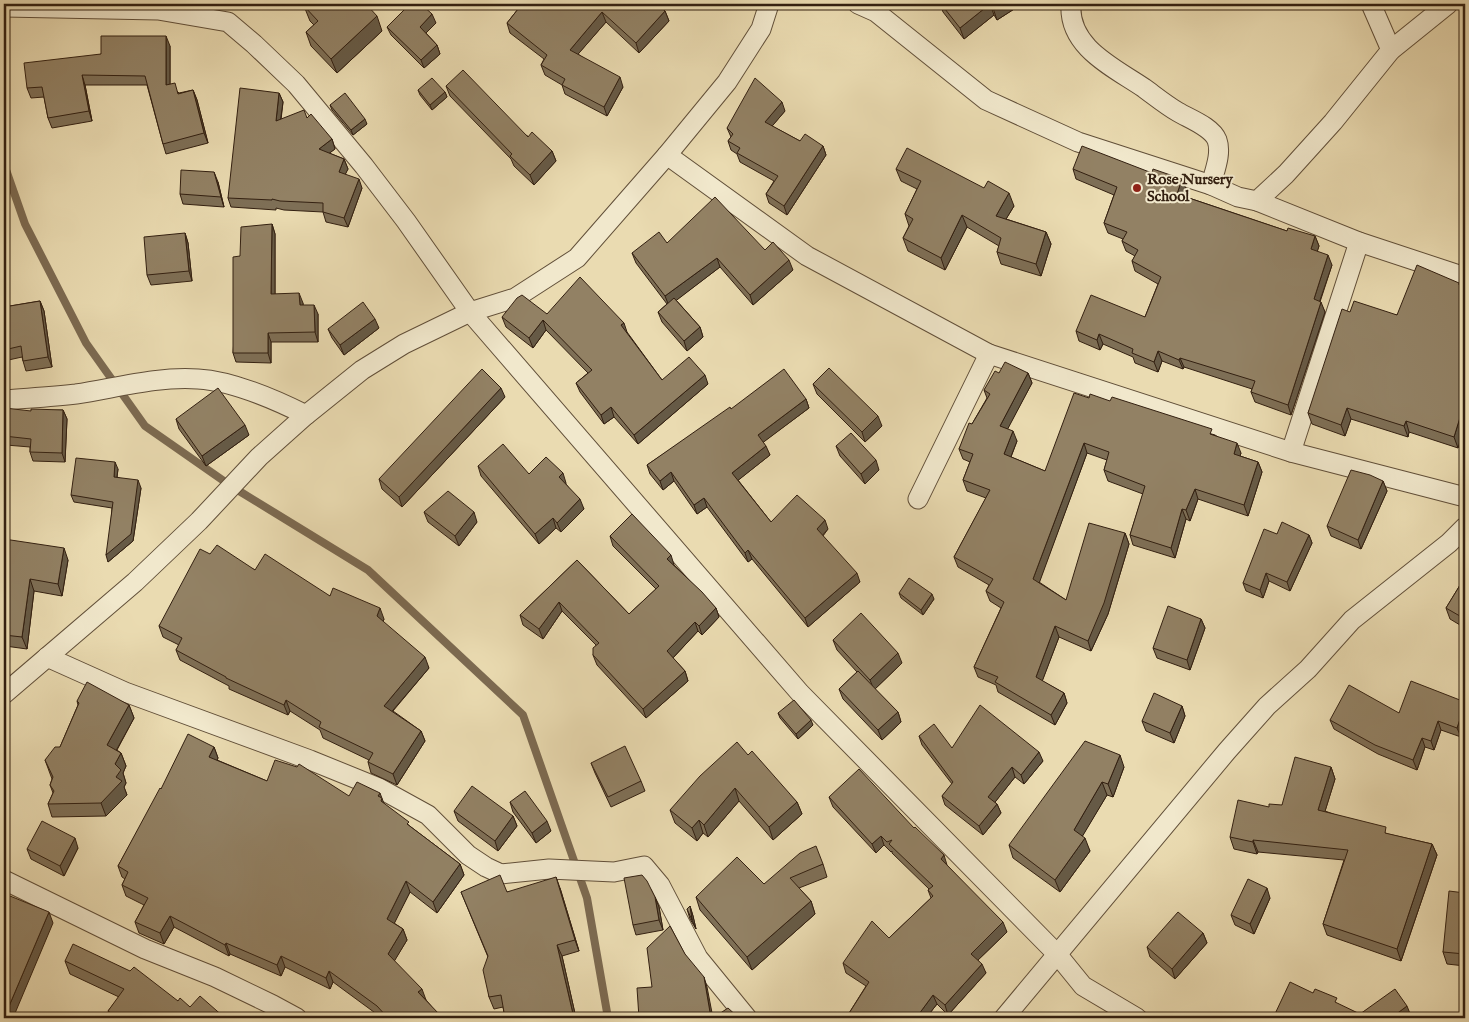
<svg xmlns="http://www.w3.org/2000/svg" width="1469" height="1022" viewBox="0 0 1469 1022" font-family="'IM FELL English',serif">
<rect width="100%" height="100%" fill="#eadbb1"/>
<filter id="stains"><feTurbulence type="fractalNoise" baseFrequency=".004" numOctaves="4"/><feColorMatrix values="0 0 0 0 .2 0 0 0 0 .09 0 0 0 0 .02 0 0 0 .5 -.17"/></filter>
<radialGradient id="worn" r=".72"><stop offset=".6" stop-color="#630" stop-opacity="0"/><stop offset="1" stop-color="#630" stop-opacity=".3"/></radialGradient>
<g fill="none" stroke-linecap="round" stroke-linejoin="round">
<path stroke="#7c6a51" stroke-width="8" d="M 4,164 L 25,224 L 86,343 L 145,426 L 231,486 L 368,570 L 523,715 L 587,898 L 608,1018"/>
<g stroke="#614f39" stroke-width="21">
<g id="street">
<path d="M 858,4 L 876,12 L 986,100 L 1078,142 L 1211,185 L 1238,197 L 1257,201 L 1286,174 L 1333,122 L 1391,50 L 1448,4"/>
<path d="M 1071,4 C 1068,47 1113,67 1144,88 C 1155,96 1166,105 1178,112 C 1190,119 1212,127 1217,140 C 1222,154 1214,172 1211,185"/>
<path d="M 1371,4 L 1391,50"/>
<path d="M 4,7 L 158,10 L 228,22 L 254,44 L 296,84 L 364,166 L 406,221 L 470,312 L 800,693 L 1057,954 L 1083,986 L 1137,1018"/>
<path d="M 667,155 L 807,256 L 989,354 L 1291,452 L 1465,497"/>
<path d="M 1257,201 L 1359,242 L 1465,277"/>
<path d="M 4,400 C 28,398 52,397 76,394 C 116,388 158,376 198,379 C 233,381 276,400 306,415"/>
<path d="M 1291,452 L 1359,242"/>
<path d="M 918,499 L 989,354"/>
<path d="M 47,657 L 125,692 L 310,760 L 379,788 L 428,815 L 468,855 L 486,867 L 501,874 L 549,869 L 614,872 L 644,866 L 660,885 L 698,958 L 747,1018"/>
<path d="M 4,694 L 135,582 L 199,521 L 259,457 L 306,415 L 362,370 L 404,344 L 470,312 L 515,298 L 577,258 L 667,155 L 727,82 L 761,29 L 769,4"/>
<path d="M 4,880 L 145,949 L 215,977 L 273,1005 L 297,1018"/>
<path d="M 1004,1018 L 1227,751 L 1267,706 L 1308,669 L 1352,620 L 1449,543 L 1465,527"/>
</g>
</g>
<use href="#street" stroke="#f1e8cc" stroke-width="19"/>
</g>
<g fill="#7e6f56" stroke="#332011">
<path d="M 522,4 L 665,11 L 669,21 L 639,53 L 606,22 L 578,54 L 623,87 L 607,116 L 565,94 L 562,85 L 545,75 L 541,65 L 544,59 L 510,33 L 507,23 Z"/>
<path d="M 940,4 L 1022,4 L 997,20 L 994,15 L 964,39 L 943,12 Z"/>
<path d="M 304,6 L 382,31 L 337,73 L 311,46 L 306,32 L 314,25 L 310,21 Z"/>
<path d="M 436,23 L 426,33 L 437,45 L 440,54 L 424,68 L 391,35 L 387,27 Z"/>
<path d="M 170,46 L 170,84 L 179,93 L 193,90 L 197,100 L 208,143 L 166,154 L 163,144 L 147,85 L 85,85 L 92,121 L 52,128 L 48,118 L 44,97 L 31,98 L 27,88 L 101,54 Z"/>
<path d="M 446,86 L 552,151 L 556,161 L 534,185 L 514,166 L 511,159 L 450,96 Z"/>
<path d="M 418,90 L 445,92 L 447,97 L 432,110 L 420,95 Z"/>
<path d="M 279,93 L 283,102 L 281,120 L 307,118 L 332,139 L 335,149 L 329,153 L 344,159 L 348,169 L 345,174 L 362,188 L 348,227 L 326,222 L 323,212 L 284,210 L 276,208 L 276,210 L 231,207 L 228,198 Z"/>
<path d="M 330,105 L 367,124 L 353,135 L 332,110 Z"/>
<path d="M 785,111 L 772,126 L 800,141 L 823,146 L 826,155 L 787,215 L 769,203 L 766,194 L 774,181 L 740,162 L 737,154 L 731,150 L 728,141 L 731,137 L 727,128 Z"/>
<path d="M 896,169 L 1014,206 L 1006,219 L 1046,232 L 1051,244 L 1041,276 L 1001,264 L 997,252 L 999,246 L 967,227 L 945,270 L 908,251 L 903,238 L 909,226 L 905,214 L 917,189 L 901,181 Z"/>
<path d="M 1073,169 L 1186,189 L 1183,196 L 1287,231 L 1315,236 L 1319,246 L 1317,251 L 1332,265 L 1320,302 L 1325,312 L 1291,415 L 1255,402 L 1251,392 L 1252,389 L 1184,367 L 1183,369 L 1162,361 L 1158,372 L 1135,363 L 1133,357 L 1103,344 L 1100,350 L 1079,341 L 1076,331 L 1145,317 L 1158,284 L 1135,271 L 1132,261 L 1135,256 L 1126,251 L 1122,241 L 1123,239 L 1108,233 L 1104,223 L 1114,195 L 1076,179 Z"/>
<path d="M 218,182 L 224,207 L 183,204 L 180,194 Z"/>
<path d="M 272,224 L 275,234 L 275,294 L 303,303 L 303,305 L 318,314 L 318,342 L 271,342 L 271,363 L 236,362 L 233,353 L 240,256 Z"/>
<path d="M 185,233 L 188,243 L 192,281 L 151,285 L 147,275 Z"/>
<path d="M 667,243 L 765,250 L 793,270 L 753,305 L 720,267 L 676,300 L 700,327 L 703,337 L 687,351 L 662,322 L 658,312 L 667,304 L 636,263 L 632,253 Z"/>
<path d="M 1459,283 L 1460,286 L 1465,287 L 1465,425 L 1458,448 L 1409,432 L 1408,437 L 1351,419 L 1345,436 L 1312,424 L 1308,413 L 1350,312 L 1397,315 Z"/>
<path d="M 40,301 L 44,311 L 52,367 L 26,371 L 23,361 L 22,357 L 4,361 L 4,307 Z"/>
<path d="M 547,314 L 627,332 L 662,380 L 708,384 L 638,444 L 614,417 L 604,424 L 580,392 L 576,383 L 588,373 L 546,330 L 533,348 L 506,327 L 502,317 Z"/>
<path d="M 379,328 L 344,355 L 332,338 L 328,329 Z"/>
<path d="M 999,373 L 1028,373 L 1032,383 L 1007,429 L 1017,441 L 1011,457 L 1045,471 L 1089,398 L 1215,435 L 1241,453 L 1240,456 L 1258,462 L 1262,472 L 1248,516 L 1198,499 L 1190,521 L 1186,519 L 1175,558 L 1133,545 L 1130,535 L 1143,494 L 1108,481 L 1104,470 L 1107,460 L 1087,453 L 1039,582 L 1066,600 L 1125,533 L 1129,544 L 1108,614 L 1091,651 L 1059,637 L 1042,681 L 1064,693 L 1067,703 L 1055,725 L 998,692 L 996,685 L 978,677 L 974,667 L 1001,608 L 990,601 L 986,591 L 989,585 L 958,567 L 954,557 L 986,498 L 967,491 L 963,480 L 970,462 L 963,459 L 959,449 L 972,424 L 987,398 L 984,390 Z"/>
<path d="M 813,384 L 882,426 L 865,442 L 817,394 Z"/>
<path d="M 505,397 L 402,507 L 382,489 L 379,479 Z"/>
<path d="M 806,399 L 809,408 L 763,442 L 770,455 L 738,480 L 771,522 L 828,529 L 823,536 L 860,582 L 808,627 L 752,559 L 748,562 L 707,507 L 697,514 L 674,481 L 663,490 L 650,474 L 647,465 L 731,409 Z"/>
<path d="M 63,410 L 67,419 L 65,462 L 33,461 L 30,452 L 30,447 L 6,445 L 4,440 L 4,423 L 31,411 Z"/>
<path d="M 176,419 L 249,435 L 206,466 L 179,429 Z"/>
<path d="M 836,446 L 879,470 L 865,484 L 840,456 Z"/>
<path d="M 478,466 L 529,474 L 566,483 L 566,484 L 584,509 L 561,532 L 556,528 L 539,544 L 481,476 Z"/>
<path d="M 118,469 L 117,477 L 141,488 L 133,541 L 108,562 L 112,508 L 74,502 L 71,495 Z"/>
<path d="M 1383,481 L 1387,491 L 1361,549 L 1331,536 L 1327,526 Z"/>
<path d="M 424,512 L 477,522 L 459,546 L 428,522 Z"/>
<path d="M 1277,534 L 1309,535 L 1312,543 L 1290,591 L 1269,581 L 1263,598 L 1246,591 L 1243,583 Z"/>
<path d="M 610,536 L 674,565 L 716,608 L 719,617 L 702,635 L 698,631 L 673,658 L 685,671 L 688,681 L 646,718 L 597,665 L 593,655 L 596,645 L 562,611 L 543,639 L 523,625 L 520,615 L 577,560 L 629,614 L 656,589 L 613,546 Z"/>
<path d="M 4,539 L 68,560 L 62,596 L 34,591 L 27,649 L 5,646 L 4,653 Z"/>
<path d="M 210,554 L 330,596 L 384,619 L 383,622 L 429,668 L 393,711 L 421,731 L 425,741 L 397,785 L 371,773 L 368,762 L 369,760 L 323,738 L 320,730 L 290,711 L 288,715 L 229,689 L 229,686 L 180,660 L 176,650 L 179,645 L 163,637 L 159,626 Z"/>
<path d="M 1465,577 L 1465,628 L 1450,619 L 1446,608 Z"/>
<path d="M 899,593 L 934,599 L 923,615 L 901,598 Z"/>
<path d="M 1201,619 L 1205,628 L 1190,670 L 1157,658 L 1153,648 Z"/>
<path d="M 833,640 L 902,663 L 875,689 L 898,712 L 901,722 L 882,740 L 843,699 L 839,689 L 857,672 L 837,650 Z"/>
<path d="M 77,701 L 129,705 L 134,718 L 117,750 L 121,753 L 126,766 L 123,773 L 126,783 L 124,787 L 127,795 L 106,816 L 52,817 L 48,804 L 53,793 L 50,785 L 52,779 L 45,760 L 60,747 L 78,705 Z"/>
<path d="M 1465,702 L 1465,724 L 1461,737 L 1441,730 L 1434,750 L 1425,747 L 1417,770 L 1378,754 L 1334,729 L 1330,720 L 1399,713 Z"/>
<path d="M 1182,706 L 1185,716 L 1174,743 L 1146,731 L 1142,721 Z"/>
<path d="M 778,713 L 813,725 L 798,739 L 780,718 Z"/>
<path d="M 919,736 L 952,748 L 1043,761 L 1024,784 L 1015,777 L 995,802 L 997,804 L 1001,813 L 983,835 L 945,805 L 942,796 L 952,784 L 922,745 Z"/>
<path d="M 214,747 L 218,758 L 217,760 L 267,781 L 384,804 L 411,827 L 460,864 L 464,875 L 437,913 L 410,892 L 394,923 L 403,929 L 407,940 L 394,961 L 441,1018 L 382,1018 L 333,982 L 330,989 L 285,967 L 281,976 L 230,954 L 229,956 L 174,927 L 164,944 L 139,933 L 135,922 L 144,905 L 126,896 L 122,885 L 125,879 L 122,877 L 118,866 L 161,789 Z"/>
<path d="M 748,755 L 797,802 L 802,814 L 773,840 L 739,801 L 708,837 L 703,833 L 697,841 L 675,823 L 670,810 Z"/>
<path d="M 591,763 L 641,781 L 645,791 L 611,807 L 595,773 Z"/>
<path d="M 1124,767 L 1113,797 L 1107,795 L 1082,836 L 1090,851 L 1060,892 L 1013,858 L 1009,845 Z"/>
<path d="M 1331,767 L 1335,779 L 1325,811 L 1388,834 L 1432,844 L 1437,855 L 1401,961 L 1327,935 L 1323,924 L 1344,860 L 1258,852 L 1257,854 L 1234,849 L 1230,837 L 1282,805 Z"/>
<path d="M 829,797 L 947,865 L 1007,932 L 978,960 L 986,973 L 948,1015 L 937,1004 L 926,1018 L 846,1018 L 866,986 L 846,973 L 843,963 L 889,938 L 931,898 L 928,890 L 929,889 L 892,853 L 892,851 L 891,852 L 884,845 L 876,853 L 833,807 Z"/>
<path d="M 510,802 L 551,831 L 536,843 L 513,812 Z"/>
<path d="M 454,811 L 513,816 L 517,826 L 498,851 L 458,821 Z"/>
<path d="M 78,848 L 64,876 L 31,859 L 27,849 Z"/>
<path d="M 823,864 L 827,877 L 799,888 L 811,901 L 815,914 L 752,970 L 700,910 L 696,897 L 764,884 Z"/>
<path d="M 560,888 L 579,951 L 562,956 L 576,1018 L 505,1018 L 503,1007 L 494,1009 L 489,997 L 488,957 L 461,892 L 507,892 Z"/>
<path d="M 1465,893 L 1465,966 L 1447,964 L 1443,952 Z"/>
<path d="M 655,897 L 659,907 L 663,930 L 636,935 L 633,925 Z"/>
<path d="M 1270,898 L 1254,934 L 1235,925 L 1231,915 Z"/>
<path d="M 690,906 L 693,916 L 696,929 L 690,919 L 687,909 Z"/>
<path d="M 1203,933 L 1207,943 L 1175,979 L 1150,957 L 1147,947 Z"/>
<path d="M 65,961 L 178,1001 L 190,1007 L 225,1018 L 111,1018 L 108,1011 L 119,997 L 70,974 Z"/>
</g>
<g fill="#665a46" stroke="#332011">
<path d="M 990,4 L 994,15 L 964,39 L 960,28 Z"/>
<path d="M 1000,4 L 1022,4 L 997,20 L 993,8 Z"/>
<path d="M 665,11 L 669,21 L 639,53 L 636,43 Z"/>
<path d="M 602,12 L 606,22 L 573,60 L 570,50 Z"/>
<path d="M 432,14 L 436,23 L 423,36 L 420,27 Z"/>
<path d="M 377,16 L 382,31 L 337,73 L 331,59 Z"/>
<path d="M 166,36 L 170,46 L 170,95 L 166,85 Z"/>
<path d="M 437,45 L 440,54 L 424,68 L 421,60 Z"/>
<path d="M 82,75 L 85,85 L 92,121 L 89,111 Z"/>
<path d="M 620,77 L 623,87 L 607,116 L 604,107 Z"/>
<path d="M 193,90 L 197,100 L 208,143 L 204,133 Z"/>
<path d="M 445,92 L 447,97 L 432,110 L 430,105 Z"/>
<path d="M 279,93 L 283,102 L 279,131 L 276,121 Z"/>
<path d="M 782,102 L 785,111 L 768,131 L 765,122 Z"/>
<path d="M 365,119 L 367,124 L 353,135 L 351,130 Z"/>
<path d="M 332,139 L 335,149 L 323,158 L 319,149 Z"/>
<path d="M 823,146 L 826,155 L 787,215 L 784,206 Z"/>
<path d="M 552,151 L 556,161 L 534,185 L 530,175 Z"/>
<path d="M 344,159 L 348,169 L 342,181 L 339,172 Z"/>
<path d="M 214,172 L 218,182 L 224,207 L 221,197 Z"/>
<path d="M 359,179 L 362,188 L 348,227 L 344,218 Z"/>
<path d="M 1182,179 L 1186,189 L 1181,204 L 1177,194 Z"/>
<path d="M 1009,193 L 1014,206 L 1000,229 L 996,216 Z"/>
<path d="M 962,215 L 967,227 L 945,270 L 941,258 Z"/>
<path d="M 272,224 L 275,234 L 275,303 L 271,294 Z"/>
<path d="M 1046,232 L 1051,244 L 1041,276 L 1036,264 Z"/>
<path d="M 185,233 L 188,243 L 192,281 L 189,271 Z"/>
<path d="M 1315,236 L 1319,246 L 1315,259 L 1311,249 Z"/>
<path d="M 1328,255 L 1332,265 L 1317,309 L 1314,299 Z"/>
<path d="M 717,258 L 720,267 L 669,306 L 665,296 Z"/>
<path d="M 789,260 L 793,270 L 753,305 L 750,295 Z"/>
<path d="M 299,293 L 303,303 L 303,314 L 300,305 Z"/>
<path d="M 40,301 L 44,311 L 52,367 L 48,357 Z"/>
<path d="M 1321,302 L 1325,312 L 1291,415 L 1288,405 Z"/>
<path d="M 314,305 L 318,314 L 318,342 L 315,332 Z"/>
<path d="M 375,319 L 379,328 L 344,355 L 340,345 Z"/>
<path d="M 543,320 L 546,330 L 533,348 L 529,338 Z"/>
<path d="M 624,323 L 627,332 L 625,335 L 621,325 Z"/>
<path d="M 700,327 L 703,337 L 687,351 L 684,341 Z"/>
<path d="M 268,333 L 271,342 L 271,363 L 268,353 Z"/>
<path d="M 1099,334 L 1103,344 L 1100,350 L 1097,340 Z"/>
<path d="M 1158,351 L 1162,361 L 1158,372 L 1154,362 Z"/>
<path d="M 1180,358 L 1184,367 L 1183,369 L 1179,360 Z"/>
<path d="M 1028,373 L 1032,383 L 1004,436 L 1000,426 Z"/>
<path d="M 705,375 L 708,384 L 638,444 L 634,435 Z"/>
<path d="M 501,388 L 505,397 L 402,507 L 399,497 Z"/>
<path d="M 806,399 L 809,408 L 761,444 L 758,435 Z"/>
<path d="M 611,407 L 614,417 L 604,424 L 601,415 Z"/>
<path d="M 1347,408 L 1351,419 L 1345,436 L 1341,425 Z"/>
<path d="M 63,410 L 67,419 L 65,462 L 62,453 Z"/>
<path d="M 1462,411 L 1465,420 L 1465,425 L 1458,448 L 1454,437 Z"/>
<path d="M 878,416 L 882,426 L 865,442 L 862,432 Z"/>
<path d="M 1406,421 L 1409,432 L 1408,437 L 1404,426 Z"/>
<path d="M 245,425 L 249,435 L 206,466 L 202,456 Z"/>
<path d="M 1013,431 L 1017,441 L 1008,464 L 1004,454 Z"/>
<path d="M 1084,443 L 1087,453 L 1037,589 L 1033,579 Z"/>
<path d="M 1237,443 L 1241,453 L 1237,464 L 1234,454 Z"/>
<path d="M 766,446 L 770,455 L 736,482 L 732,473 Z"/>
<path d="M 876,460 L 879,470 L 865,484 L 861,474 Z"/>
<path d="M 115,462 L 118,469 L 116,484 L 114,477 Z"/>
<path d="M 1258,462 L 1262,472 L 1248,516 L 1244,505 Z"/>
<path d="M 671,472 L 674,481 L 663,490 L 660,481 Z"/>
<path d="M 563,473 L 566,483 L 562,487 L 559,477 Z"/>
<path d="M 138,480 L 141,488 L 133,541 L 108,562 L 106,555 Z"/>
<path d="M 1383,481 L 1387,491 L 1361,549 L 1358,540 Z"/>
<path d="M 1195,489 L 1198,499 L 1190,521 L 1186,510 Z"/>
<path d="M 704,498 L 707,507 L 697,514 L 694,505 Z"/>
<path d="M 580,499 L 584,509 L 561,532 L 557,523 Z"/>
<path d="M 1182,509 L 1186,519 L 1175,558 L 1171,548 Z"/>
<path d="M 474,512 L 477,522 L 459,546 L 455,536 Z"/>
<path d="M 553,518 L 556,528 L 539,544 L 535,534 Z"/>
<path d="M 825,520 L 828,529 L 820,538 L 817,529 Z"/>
<path d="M 1125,533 L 1129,544 L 1108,614 L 1091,651 L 1088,641 Z"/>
<path d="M 1309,535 L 1312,543 L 1290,591 L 1287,582 Z"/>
<path d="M 64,548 L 68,560 L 62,596 L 58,584 Z"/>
<path d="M 748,550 L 752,559 L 748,562 L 745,553 Z"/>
<path d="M 671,555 L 674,565 L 670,568 L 667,559 Z"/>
<path d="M 857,573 L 860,582 L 808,627 L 805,618 Z"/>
<path d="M 1266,573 L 1269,581 L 1263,598 L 1260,590 Z"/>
<path d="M 30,579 L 34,591 L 27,649 L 22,637 Z"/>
<path d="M 932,594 L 934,599 L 923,615 L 921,610 Z"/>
<path d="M 559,602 L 562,611 L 543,639 L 539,629 Z"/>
<path d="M 380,608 L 384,619 L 381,627 L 377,616 Z"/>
<path d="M 716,608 L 719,617 L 702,635 L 699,626 Z"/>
<path d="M 1201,619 L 1205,628 L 1190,670 L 1187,660 Z"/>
<path d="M 695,622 L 698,631 L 670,661 L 667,651 Z"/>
<path d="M 1055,626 L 1059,637 L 1040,687 L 1036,677 Z"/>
<path d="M 898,653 L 902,663 L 874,690 L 870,680 Z"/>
<path d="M 425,657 L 429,668 L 388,716 L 384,706 Z"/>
<path d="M 685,671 L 688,681 L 646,718 L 643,709 Z"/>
<path d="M 1064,693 L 1067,703 L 1055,725 L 1051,715 Z"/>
<path d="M 286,700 L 290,711 L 288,715 L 284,705 Z"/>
<path d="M 1465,704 L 1465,724 L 1461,737 L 1457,728 Z"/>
<path d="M 129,705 L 134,718 L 112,758 L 107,745 Z"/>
<path d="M 1182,706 L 1185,716 L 1174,743 L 1170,733 Z"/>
<path d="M 898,712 L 901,722 L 882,740 L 878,730 Z"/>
<path d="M 811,720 L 813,725 L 798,739 L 796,734 Z"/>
<path d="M 1438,721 L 1441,730 L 1434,750 L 1431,741 Z"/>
<path d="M 421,731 L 425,741 L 397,785 L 393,774 Z"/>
<path d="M 1422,738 L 1425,747 L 1417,770 L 1413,760 Z"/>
<path d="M 214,747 L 218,758 L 213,768 L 209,757 Z"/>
<path d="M 1039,752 L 1043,761 L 1024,784 L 1021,775 Z"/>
<path d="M 121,753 L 126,766 L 123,773 L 126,783 L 124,787 L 127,795 L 106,816 L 101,803 L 116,777 L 115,764 Z"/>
<path d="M 1120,755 L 1124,767 L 1113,797 L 1108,784 Z"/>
<path d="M 1012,767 L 1015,777 L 992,806 L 988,797 Z"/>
<path d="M 1331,767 L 1335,779 L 1322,821 L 1318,810 Z"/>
<path d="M 1102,782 L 1107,795 L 1079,842 L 1074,830 Z"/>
<path d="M 735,788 L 739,801 L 708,837 L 704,825 Z"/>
<path d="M 380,793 L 386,809 L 385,812 L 378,796 Z"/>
<path d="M 797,802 L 802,814 L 773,840 L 769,827 Z"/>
<path d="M 997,804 L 1001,813 L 983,835 L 979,826 Z"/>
<path d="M 513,816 L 517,826 L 498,851 L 495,841 Z"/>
<path d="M 699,820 L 703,833 L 697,841 L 692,828 Z"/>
<path d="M 547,821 L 551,831 L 536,843 L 532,833 Z"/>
<path d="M 881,836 L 884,845 L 876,853 L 872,844 Z"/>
<path d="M 75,838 L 78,848 L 64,876 L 60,866 Z"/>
<path d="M 1085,838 L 1090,851 L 1060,892 L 1055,880 Z"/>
<path d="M 1253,840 L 1258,852 L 1257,854 L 1253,842 Z"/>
<path d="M 1432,844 L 1437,855 L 1401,961 L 1397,949 Z"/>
<path d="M 944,855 L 947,865 L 944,868 L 941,859 Z"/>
<path d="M 460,864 L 464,875 L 437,913 L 433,902 Z"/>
<path d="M 556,877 L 560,888 L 579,951 L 575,940 Z"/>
<path d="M 406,881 L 410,892 L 391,930 L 387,919 Z"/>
<path d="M 1267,888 L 1270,898 L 1254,934 L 1250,924 Z"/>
<path d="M 655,897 L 659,907 L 663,930 L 659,920 Z"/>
<path d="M 811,901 L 815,914 L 752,970 L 747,957 Z"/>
<path d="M 690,906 L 693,916 L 696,929 L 692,920 Z"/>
<path d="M 49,912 L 53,923 L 13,1018 L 4,1018 Z"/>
<path d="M 170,916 L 174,927 L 164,944 L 160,933 Z"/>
<path d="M 1003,922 L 1007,932 L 975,963 L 971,954 Z"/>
<path d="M 403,929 L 407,940 L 392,965 L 388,954 Z"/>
<path d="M 1203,933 L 1207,943 L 1175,979 L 1172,969 Z"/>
<path d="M 226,943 L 230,954 L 229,956 L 225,945 Z"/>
<path d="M 557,945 L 562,956 L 576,1018 L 575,1018 L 573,1014 Z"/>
<path d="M 281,956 L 285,967 L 281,976 L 277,965 Z"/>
<path d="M 982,964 L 986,973 L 948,1015 L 945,1005 Z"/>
<path d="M 329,971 L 333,982 L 330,989 L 326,978 Z"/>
<path d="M 704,977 L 707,987 L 713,1018 L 711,1018 Z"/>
<path d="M 422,989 L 426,1000 L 418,992 Z"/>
<path d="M 933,995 L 937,1004 L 926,1018 L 916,1018 Z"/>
<path d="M 1407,1006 L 1411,1016 L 1407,1018 L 1391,1018 Z"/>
</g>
<g fill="#928164" stroke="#332011">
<path d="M 307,4 L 366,4 L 377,16 L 331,59 L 306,32 L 318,21 L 304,6 Z"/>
<path d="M 410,4 L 421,4 L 432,14 L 420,27 L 437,45 L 421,60 L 387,27 Z"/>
<path d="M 522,4 L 657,4 L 665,11 L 636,43 L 602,12 L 570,50 L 620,77 L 604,107 L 562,85 L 565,79 L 541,65 L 547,55 L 507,23 Z"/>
<path d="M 941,4 L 1000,4 L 993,8 L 990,4 L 960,28 Z"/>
<path d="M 101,36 L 166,36 L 166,85 L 175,83 L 178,94 L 193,90 L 204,133 L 163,144 L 145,76 L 82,75 L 89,111 L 48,118 L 42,87 L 27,88 L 24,63 L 101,54 Z"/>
<path d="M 463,70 L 528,137 L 532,132 L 552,151 L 530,175 L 510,156 L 512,154 L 446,86 Z"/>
<path d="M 432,78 L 445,92 L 430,105 L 418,90 Z"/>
<path d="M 755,78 L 782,102 L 765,122 L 800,141 L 805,134 L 823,146 L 784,206 L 766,194 L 778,176 L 737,153 L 740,148 L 728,141 L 733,134 L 727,128 Z"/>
<path d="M 240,88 L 279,93 L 276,121 L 304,110 L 307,118 L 311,114 L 332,139 L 319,149 L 344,159 L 339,172 L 359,179 L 344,218 L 323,212 L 323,203 L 280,201 L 272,199 L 272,200 L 228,198 Z"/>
<path d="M 345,93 L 365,119 L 351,130 L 330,105 Z"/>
<path d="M 1082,146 L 1152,173 L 1153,169 L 1182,179 L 1177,194 L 1287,231 L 1288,228 L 1315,236 L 1311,249 L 1328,255 L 1314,299 L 1321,302 L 1288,405 L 1251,392 L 1255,381 L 1180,358 L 1179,360 L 1158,351 L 1154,362 L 1132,353 L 1133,349 L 1099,334 L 1097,340 L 1076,331 L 1091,295 L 1145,317 L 1161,277 L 1132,261 L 1138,250 L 1122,241 L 1127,232 L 1104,223 L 1117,187 L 1073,169 Z"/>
<path d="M 907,148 L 984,188 L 988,181 L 1009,193 L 996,216 L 1046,232 L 1036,264 L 997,252 L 1001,238 L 962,215 L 941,258 L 903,238 L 913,219 L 905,214 L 921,181 L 896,169 Z"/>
<path d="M 181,170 L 214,172 L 221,197 L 180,194 Z"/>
<path d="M 715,197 L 765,250 L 773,242 L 789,260 L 750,295 L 717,258 L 665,296 L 632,253 L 659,232 L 667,243 Z"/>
<path d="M 272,224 L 271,294 L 299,293 L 300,305 L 314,305 L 315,332 L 268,333 L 268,353 L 233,353 L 233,257 L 240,256 L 241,227 Z"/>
<path d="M 185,233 L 189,271 L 147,275 L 144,237 Z"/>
<path d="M 1417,265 L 1459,283 L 1459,285 L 1465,287 L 1465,412 L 1462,411 L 1454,437 L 1406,421 L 1404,426 L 1347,408 L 1341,425 L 1308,413 L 1342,309 L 1350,312 L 1354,301 L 1397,315 Z"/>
<path d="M 580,277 L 624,323 L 621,325 L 662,380 L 689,357 L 705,375 L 634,435 L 611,407 L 601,415 L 576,383 L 592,370 L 543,320 L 529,338 L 502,317 L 517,298 L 522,295 L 547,314 Z"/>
<path d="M 674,298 L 700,327 L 684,341 L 658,312 Z"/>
<path d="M 40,301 L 48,357 L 23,361 L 21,346 L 4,350 L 4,307 Z"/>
<path d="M 363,302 L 375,319 L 340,345 L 328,329 Z"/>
<path d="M 1005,362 L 1028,373 L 1000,426 L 1013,431 L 1004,454 L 1045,471 L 1074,393 L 1089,398 L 1090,394 L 1110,401 L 1112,397 L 1212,429 L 1210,434 L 1237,443 L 1234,454 L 1258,462 L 1244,505 L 1195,489 L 1186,510 L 1182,509 L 1171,548 L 1130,535 L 1145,486 L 1104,470 L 1109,452 L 1084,443 L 1033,579 L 1066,600 L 1089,523 L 1125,533 L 1104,603 L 1088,641 L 1055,626 L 1036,677 L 1064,693 L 1051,715 L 995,682 L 998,677 L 974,667 L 1004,602 L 986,591 L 993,579 L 954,557 L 990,490 L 963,480 L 973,454 L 959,449 L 969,423 L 972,424 L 990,394 L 984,390 L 995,371 L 999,373 Z"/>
<path d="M 829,368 L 878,416 L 862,432 L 813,384 Z"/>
<path d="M 482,369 L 501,388 L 399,497 L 379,479 Z"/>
<path d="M 784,369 L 806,399 L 758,435 L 766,446 L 732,473 L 771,522 L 797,495 L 825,520 L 817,529 L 857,573 L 805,618 L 748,550 L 745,553 L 704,498 L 694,505 L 671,472 L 660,481 L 647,465 L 730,407 L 731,409 Z"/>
<path d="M 218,388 L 245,425 L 202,456 L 176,419 Z"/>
<path d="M 5,408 L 31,411 L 31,409 L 63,410 L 62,453 L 30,452 L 31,439 L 4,436 L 4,423 Z"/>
<path d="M 851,433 L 876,460 L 861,474 L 836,446 Z"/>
<path d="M 503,444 L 529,474 L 546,457 L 563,473 L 559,477 L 580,499 L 557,523 L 553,518 L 535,534 L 478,466 Z"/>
<path d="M 76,458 L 115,462 L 114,477 L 138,480 L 131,534 L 106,555 L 113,502 L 71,495 Z"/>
<path d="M 1351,470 L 1370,475 L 1383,481 L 1358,540 L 1327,526 Z"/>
<path d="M 448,491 L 474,512 L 455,536 L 424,512 Z"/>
<path d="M 632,514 L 671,555 L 667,559 L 702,592 L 716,608 L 699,626 L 695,622 L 667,651 L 685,671 L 643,709 L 593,655 L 593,648 L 599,643 L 559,602 L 539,629 L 520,615 L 577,560 L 629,614 L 659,586 L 610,536 Z"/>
<path d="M 1282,522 L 1309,535 L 1287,582 L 1266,573 L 1260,590 L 1243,583 L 1264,529 L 1277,534 Z"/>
<path d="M 4,539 L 64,548 L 58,584 L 30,579 L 22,637 L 4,635 Z"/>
<path d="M 217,545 L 255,570 L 265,554 L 330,596 L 333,588 L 380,608 L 377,616 L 425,657 L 384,706 L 421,731 L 393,774 L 368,762 L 373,753 L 319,727 L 321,722 L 286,700 L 284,705 L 226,678 L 226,677 L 176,650 L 182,638 L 159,626 L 200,549 L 210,554 Z"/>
<path d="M 1465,577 L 1465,619 L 1446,608 Z"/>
<path d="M 909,578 L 932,594 L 921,610 L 899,593 Z"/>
<path d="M 1168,606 L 1201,619 L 1187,660 L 1153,648 Z"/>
<path d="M 861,613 L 898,653 L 870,680 L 833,640 Z"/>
<path d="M 858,671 L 898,712 L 878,730 L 839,689 Z"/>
<path d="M 1411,681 L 1465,702 L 1465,704 L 1457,728 L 1438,721 L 1431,741 L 1422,738 L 1413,760 L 1375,745 L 1330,720 L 1349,685 L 1399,713 Z"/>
<path d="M 87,682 L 129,705 L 107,745 L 121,753 L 115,764 L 121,770 L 116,777 L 122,781 L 101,803 L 48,804 L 54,791 L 50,785 L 53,777 L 45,760 L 55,747 L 60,747 L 79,703 L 77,701 Z"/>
<path d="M 1154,693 L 1182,706 L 1170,733 L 1142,721 Z"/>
<path d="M 794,700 L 811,720 L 796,734 L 778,713 Z"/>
<path d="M 980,705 L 1039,752 L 1021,775 L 1012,767 L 988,797 L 997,804 L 979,826 L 942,796 L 953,782 L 919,736 L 934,724 L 952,748 Z"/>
<path d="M 188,734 L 214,747 L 209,757 L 267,781 L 275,760 L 297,767 L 299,764 L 349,796 L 357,782 L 380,793 L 378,796 L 382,798 L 381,801 L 409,822 L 407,824 L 460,864 L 433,902 L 406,881 L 387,919 L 403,929 L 388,954 L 422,989 L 418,992 L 440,1015 L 437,1018 L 388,1018 L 377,1006 L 329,971 L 326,978 L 281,956 L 277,965 L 226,943 L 225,945 L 170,916 L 160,933 L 135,922 L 148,898 L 122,885 L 128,872 L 118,866 L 160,788 L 161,789 Z"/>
<path d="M 1085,741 L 1120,755 L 1108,784 L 1102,782 L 1074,830 L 1085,838 L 1055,880 L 1009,845 Z"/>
<path d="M 737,742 L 748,755 L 752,751 L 797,802 L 769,827 L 735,788 L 704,825 L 699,820 L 692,828 L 670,810 L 700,776 Z"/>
<path d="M 625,746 L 641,781 L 608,797 L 591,763 Z"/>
<path d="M 1295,757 L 1331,767 L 1318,810 L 1386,827 L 1385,833 L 1432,844 L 1397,949 L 1323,924 L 1348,850 L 1253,840 L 1253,842 L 1230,837 L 1238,800 L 1269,807 L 1269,804 L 1282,805 Z"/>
<path d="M 859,769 L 914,828 L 915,827 L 944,855 L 941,859 L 1003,922 L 971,954 L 982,964 L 945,1005 L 933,995 L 916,1018 L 846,1018 L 869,982 L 843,963 L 872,921 L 889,938 L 933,896 L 928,890 L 933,886 L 889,844 L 892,840 L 887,842 L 881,836 L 872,844 L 829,797 Z"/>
<path d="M 472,786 L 513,816 L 495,841 L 454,811 Z"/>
<path d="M 525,791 L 547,821 L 532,833 L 510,802 Z"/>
<path d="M 42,821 L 75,838 L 60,866 L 27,849 Z"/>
<path d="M 816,846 L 823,864 L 790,878 L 811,901 L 747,957 L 696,897 L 737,857 L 764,884 L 800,853 Z"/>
<path d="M 500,875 L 507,892 L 556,877 L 575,940 L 557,945 L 573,1014 L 552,1018 L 505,1018 L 501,995 L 489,997 L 483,970 L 488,956 L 461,892 Z"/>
<path d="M 642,875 L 647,881 L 655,897 L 659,920 L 633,925 L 624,878 Z"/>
<path d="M 1248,879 L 1267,888 L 1250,924 L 1231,915 Z"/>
<path d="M 1449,891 L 1465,893 L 1465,954 L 1443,952 Z"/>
<path d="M 10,896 L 49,912 L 4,1018 L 4,912 Z"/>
<path d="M 690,906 L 692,920 L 687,909 Z"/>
<path d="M 1178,912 L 1203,933 L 1172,969 L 1147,947 Z"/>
<path d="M 670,926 L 685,954 L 704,977 L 711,1018 L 639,1018 L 637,988 L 652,987 L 647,948 Z"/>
<path d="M 73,944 L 130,971 L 134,967 L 178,1001 L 180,998 L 190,1007 L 200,996 L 225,1018 L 118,1018 L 108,1011 L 124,989 L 65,961 Z"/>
<path d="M 1290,982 L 1313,993 L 1315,989 L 1337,998 L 1335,1002 L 1360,1014 L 1395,989 L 1407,1006 L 1391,1018 L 1279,1018 L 1274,1016 Z"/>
<path d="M 728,1008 L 739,1018 L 713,1018 Z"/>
</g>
<circle fill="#8f2418" stroke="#f1e8cc" stroke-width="2" cx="1137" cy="188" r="5"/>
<g text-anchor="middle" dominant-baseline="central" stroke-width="4" stroke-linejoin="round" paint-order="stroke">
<g font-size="15" font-weight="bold" fill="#332011" stroke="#f1e8cc" text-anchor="start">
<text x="1147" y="179">Rose Nursery<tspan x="1147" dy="17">School</tspan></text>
</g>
</g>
<rect width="1469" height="1022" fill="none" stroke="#eadbb1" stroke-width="20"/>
<rect x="5" y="5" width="1459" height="1012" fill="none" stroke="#332011" stroke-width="2.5"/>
<rect x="10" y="10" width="1449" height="1002" fill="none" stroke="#332011"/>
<rect width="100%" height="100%" filter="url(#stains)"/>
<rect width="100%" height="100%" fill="url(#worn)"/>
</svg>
